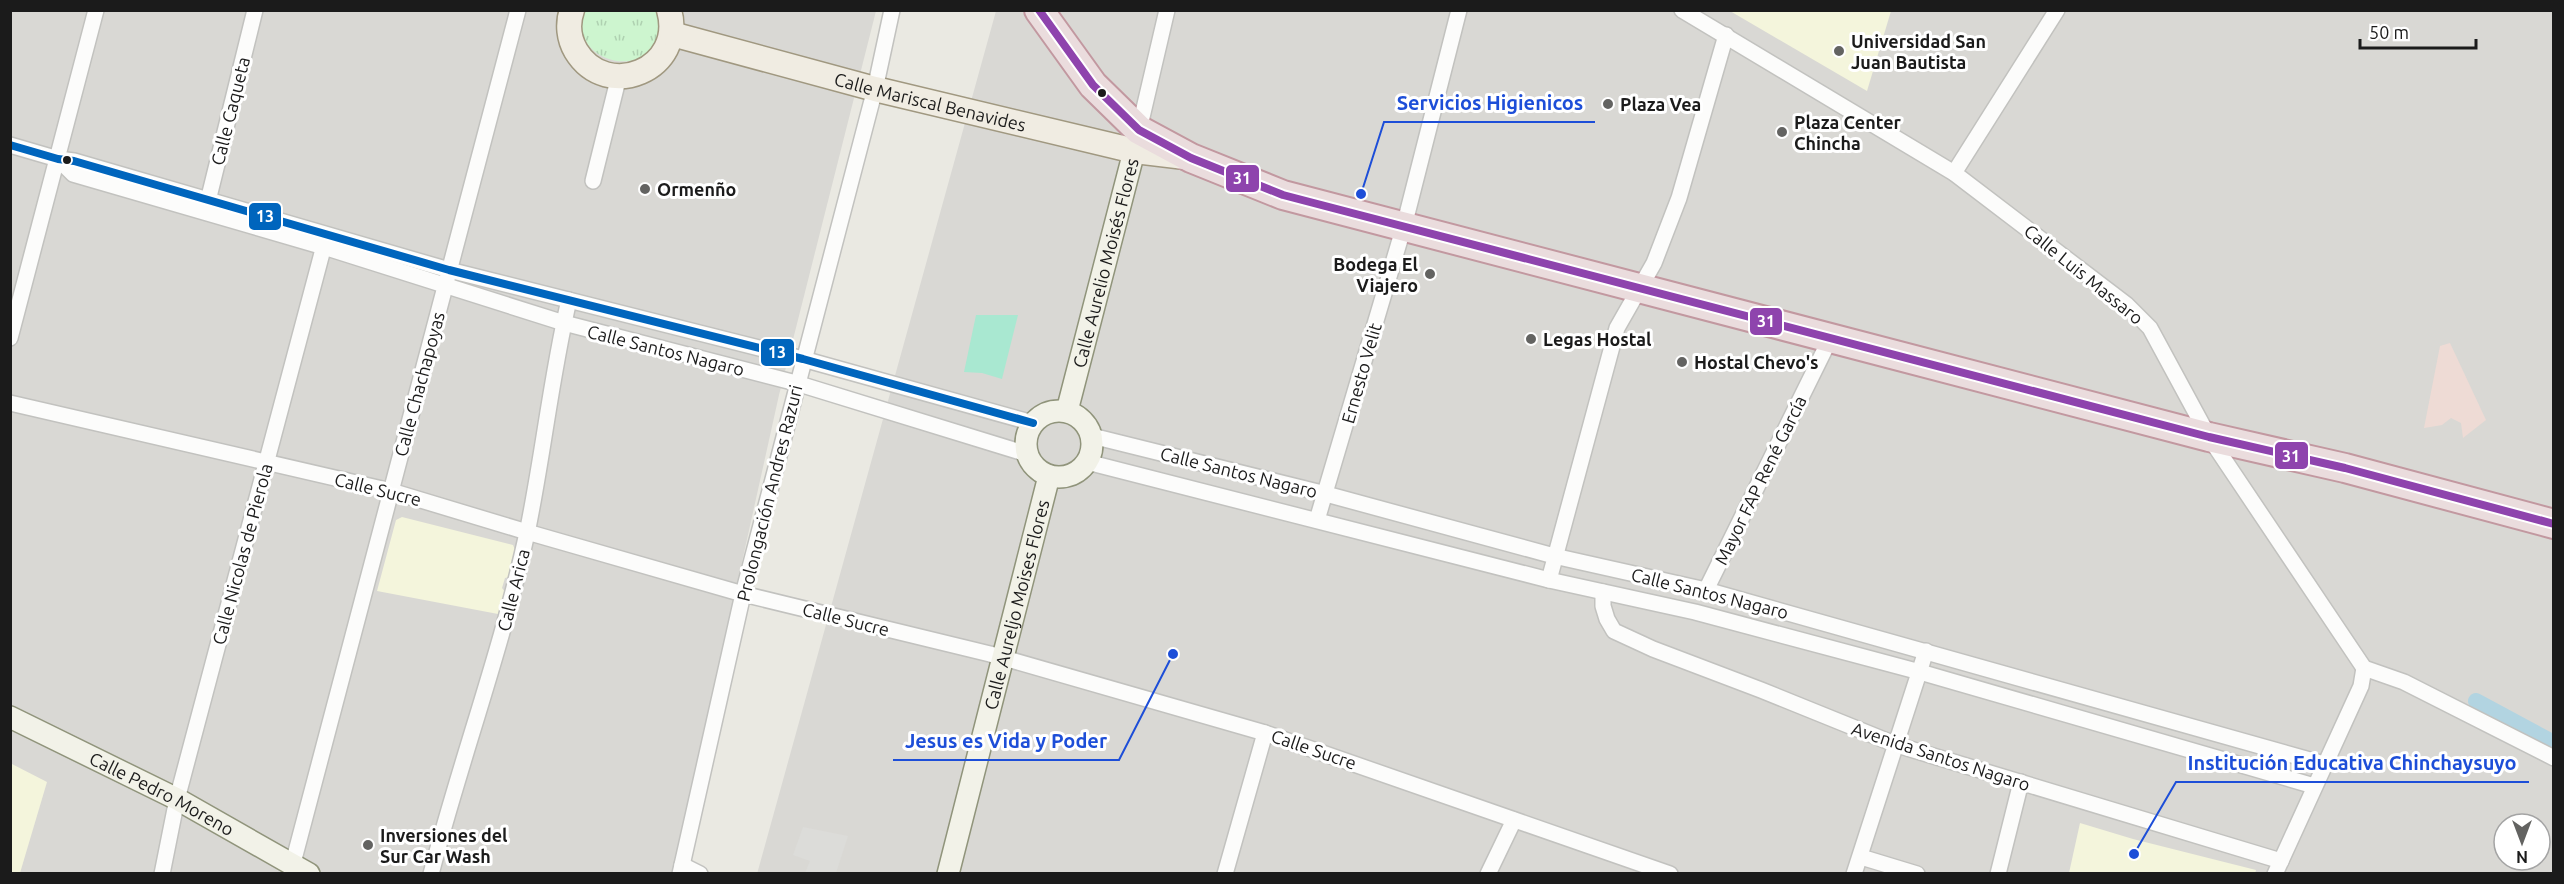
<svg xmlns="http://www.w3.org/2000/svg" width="2564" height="884" viewBox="0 0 2564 884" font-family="Ubuntu,sans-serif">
<defs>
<pattern id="park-tufts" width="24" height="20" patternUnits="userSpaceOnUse" patternTransform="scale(1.5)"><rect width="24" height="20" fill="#cdf5cf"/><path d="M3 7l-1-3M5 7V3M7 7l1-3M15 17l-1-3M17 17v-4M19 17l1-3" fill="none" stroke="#afd1b1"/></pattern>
</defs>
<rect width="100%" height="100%" fill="#eae9e2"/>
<g fill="#d9d8d4" fill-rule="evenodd">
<path d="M 10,11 L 876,11 L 779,395 L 673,873 L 11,873 Z"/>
<path d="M 996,11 L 2553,11 L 2553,873 L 757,874 ZM 2504,824 L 2540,824 L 2540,860 L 2504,860 Z"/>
</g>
<path fill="#eedbd5" d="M 2450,343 L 2486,420 L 2463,438 L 2461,423 L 2451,418 L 2442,425 L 2424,428 L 2440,346 Z"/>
<g fill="#f4f5dc">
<path d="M 1730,11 L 1891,10 L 1891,11 L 1867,91 Z"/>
<path d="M 402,517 L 513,545 L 516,552 L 509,577 L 505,578 L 502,588 L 505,592 L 498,614 L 377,591 L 396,520 Z"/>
<path d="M 10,763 L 47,782 L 20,873 L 11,873 Z"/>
<path d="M 2080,823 L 2133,839 L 2256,870 L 2255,874 L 2069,873 Z"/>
</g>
<path fill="url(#park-tufts)" d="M 584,10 L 659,11 C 671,87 564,69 584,10 Z"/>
<path fill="#a9e8d1" d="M 976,315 L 1018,315 L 1002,379 L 982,373 L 964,372 Z"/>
<path fill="#dcdcd9" d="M 803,827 L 848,836 L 836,873 L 805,873 L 810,861 L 793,855 Z"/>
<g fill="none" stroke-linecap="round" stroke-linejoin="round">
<path stroke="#b2d4e1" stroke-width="16" d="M 2476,701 L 2554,743"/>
<g stroke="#c2c2bf" stroke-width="18">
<g id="street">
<path d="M 1682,10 L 1954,173 L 2127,305 L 2150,328 L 2209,437 L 2364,668 L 2404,682 L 2554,758"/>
<path d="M 1139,130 L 1167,10"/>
<path d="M 10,145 L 58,159 L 74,161 L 449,270 L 803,359 L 1033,423"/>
<path d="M 58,159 L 73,174 L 324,247 L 564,323 L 796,383 L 1027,454"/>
<path d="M 1954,173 L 2057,10"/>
<path d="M 593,181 L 619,76"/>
<path d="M 206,209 L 255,10"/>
<path d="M 10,338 L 96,10"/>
<path d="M 10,403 L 391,491 L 527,532 L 743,594 L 990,654 L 1265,733 L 1670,874"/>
<path d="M 1092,436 L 1326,494 L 1554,556 L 1706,590 L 2324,764"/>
<path d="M 1087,462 L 1549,580 L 1695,612 L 1920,672 L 2314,786"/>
<path d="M 1317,520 L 1404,226 L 1459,10"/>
<path d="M 1549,580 L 1617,328 L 1654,263 L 1679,198 L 1726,35"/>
<path d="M 1706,590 L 1831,337"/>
<path d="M 1603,592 L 1603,606 L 1607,619 L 1614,631 L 1653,649 L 1761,690 L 1897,745 L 2281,861"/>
<path d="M 1861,857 L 1917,874"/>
<path d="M 293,863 L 518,10"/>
<path d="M 682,865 L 700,874"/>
<path d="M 162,874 L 177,799 L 326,238"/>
<path d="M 431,874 C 461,759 502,649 527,533 C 543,456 551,377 569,300"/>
<path d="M 680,874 L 743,594 L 875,89 L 892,10"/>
<path d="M 1225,874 L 1265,733"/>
<path d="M 1488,874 L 1514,820"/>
<path d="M 1854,874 L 1926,651"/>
<path d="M 1998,874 L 2021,782"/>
<path d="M 2275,874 L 2361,686 L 2364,668"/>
</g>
</g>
<g stroke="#90947b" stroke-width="24">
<g id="secondary">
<circle cx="1059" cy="444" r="33"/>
<path id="s1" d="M 1067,411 L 1138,136"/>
<path id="s2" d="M 10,717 L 177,799 L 309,874"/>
<path id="s3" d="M 948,874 L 1049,476"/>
</g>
</g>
<g stroke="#a09880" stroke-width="27">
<g id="primary">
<path d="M 572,10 C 567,24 569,39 576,51 C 607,102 686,69 669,10"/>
<path id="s4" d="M 672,34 L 875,89 L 1135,151 L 1185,157"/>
</g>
</g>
<g stroke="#c298a0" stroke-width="32">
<path id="highway" d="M 1039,10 L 1093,85 L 1139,130 L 1191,158 L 1283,195 L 2209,437 L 2345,468 L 2554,524"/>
</g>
<use href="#street" stroke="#fcfcfb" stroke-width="15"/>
<use href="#secondary" stroke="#f2f2e8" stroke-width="21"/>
<use href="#primary" stroke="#f0ece2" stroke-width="24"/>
<use href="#highway" stroke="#eadcdd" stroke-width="28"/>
<g stroke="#fff" stroke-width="12">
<path id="bus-1" d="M 1039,10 L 1093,85 L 1139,130 L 1191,158 L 1283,195 L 2209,437 L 2345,468 L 2554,524"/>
</g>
<g stroke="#fff" stroke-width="12">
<path id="bus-2" d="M 10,145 L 58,159 L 74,161 L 449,270 L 803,359 L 1033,423"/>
</g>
<use href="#bus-1" stroke="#8e44ad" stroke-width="8"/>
<use href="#bus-2" stroke="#0065bd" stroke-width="8"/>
</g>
<g fill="#636361" stroke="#fff" stroke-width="2">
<circle cx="1839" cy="51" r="6"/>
<circle cx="1608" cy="104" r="6"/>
<circle cx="1782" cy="132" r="6"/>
<circle cx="645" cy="189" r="6"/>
<circle cx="1430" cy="274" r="6"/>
<circle cx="1531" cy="339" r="6"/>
<circle cx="1682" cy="362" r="6"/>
<circle cx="368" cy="845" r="6"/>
</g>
<g fill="#1b1b1b" stroke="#fff" stroke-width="2">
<circle cx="1102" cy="93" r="5"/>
<circle cx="67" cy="160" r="5"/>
</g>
<g text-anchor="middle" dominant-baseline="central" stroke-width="6" stroke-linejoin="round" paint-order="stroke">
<g font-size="18" font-weight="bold" fill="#1b1b1b" stroke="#fff" text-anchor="start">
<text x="1851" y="41">Universidad San<tspan x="1851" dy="21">Juan Bautista</tspan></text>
<text x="1620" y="104">Plaza Vea</text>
<text x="1794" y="122">Plaza Center<tspan x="1794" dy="21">Chincha</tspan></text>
<text x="657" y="189">Ormenño</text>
<text x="1418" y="264" text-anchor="end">Bodega El<tspan x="1418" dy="21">Viajero</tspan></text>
<text x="1543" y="339">Legas Hostal</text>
<text x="1694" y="362">Hostal Chevo's</text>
<text x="380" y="835">Inversiones del<tspan x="380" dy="21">Sur Car Wash</tspan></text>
</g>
<g font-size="18" fill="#1b1b1b" stroke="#fff">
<text stroke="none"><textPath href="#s4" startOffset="267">Calle Mariscal Benavides</textPath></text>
<text transform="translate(230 111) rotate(-76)">Calle Caqueta</text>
<text stroke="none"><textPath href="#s1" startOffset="153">Calle Aurelio Moisés Flores</textPath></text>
<text transform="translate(2084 274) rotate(39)">Calle Luis Massaro</text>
<text transform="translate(666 350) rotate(14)">Calle Santos Nagaro</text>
<text transform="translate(1361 373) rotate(-74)">Ernesto Velit</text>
<text transform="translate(419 384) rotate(-75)">Calle Chachapoyas</text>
<text transform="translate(1239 472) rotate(14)">Calle Santos Nagaro</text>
<text transform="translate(1760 480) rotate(-64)">Mayor FAP René García</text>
<text transform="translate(378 489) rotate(14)">Calle Sucre</text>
<text transform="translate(769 493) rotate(-76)">Prolongación Andres Razuri</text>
<text transform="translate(242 554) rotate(-75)">Calle Nicolas de Pierola</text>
<text transform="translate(513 590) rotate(-76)">Calle Arica</text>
<text transform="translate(1710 593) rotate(14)">Calle Santos Nagaro</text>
<text stroke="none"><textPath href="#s3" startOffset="278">Calle Aureljo Moises Flores</textPath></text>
<text transform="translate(846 619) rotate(14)">Calle Sucre</text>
<text transform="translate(1314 749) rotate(19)">Calle Sucre</text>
<text transform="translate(1941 756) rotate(18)">Avenida Santos Nagaro</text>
<text stroke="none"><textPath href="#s2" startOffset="170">Calle Pedro Moreno</textPath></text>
</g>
</g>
<path fill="none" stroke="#1d4ed8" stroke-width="2" d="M1361 194L1384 122H1595M1173 654L1119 760H893M2134 854L2176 782H2529"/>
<g fill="#1d4ed8" stroke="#fff" stroke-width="2">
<circle cx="1361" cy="194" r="6"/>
<circle cx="1173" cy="654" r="6"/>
<circle cx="2134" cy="854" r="6"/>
</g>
<g font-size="20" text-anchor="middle" font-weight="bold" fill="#1d4ed8" stroke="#fff" stroke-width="6" stroke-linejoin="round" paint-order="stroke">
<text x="1490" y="110">Servicios Higienicos</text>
<text x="1006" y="748">Jesus es Vida y Poder</text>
<text x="2352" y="770">Institución Educativa Chinchaysuyo</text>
</g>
<g stroke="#fff" stroke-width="2">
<rect x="1225" y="164" width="35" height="29" rx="6" fill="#8e44ad"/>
<rect x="248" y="202" width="34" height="29" rx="6" fill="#0065bd"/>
<rect x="1749" y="307" width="34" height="29" rx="6" fill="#8e44ad"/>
<rect x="760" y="338" width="35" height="29" rx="6" fill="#0065bd"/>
<rect x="2274" y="441" width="35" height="29" rx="6" fill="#8e44ad"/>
</g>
<g font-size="16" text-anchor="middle" font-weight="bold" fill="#fff">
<text x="1242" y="184">31</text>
<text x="265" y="222">13</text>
<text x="1766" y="327">31</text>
<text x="777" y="358">13</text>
<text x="2291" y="462">31</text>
</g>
<rect width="2564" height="884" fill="none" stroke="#1b1b1b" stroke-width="24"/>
<g transform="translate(2522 842) rotate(180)"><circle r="28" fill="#ffffff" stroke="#a4a4a4" stroke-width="1.5"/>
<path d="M0-4.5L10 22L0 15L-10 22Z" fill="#636361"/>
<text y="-9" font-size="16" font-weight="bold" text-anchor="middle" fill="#1b1b1b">N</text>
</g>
<path d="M2360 39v9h116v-9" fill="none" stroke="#1b1b1b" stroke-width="3"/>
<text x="2369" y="39" font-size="18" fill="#1b1b1b" stroke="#ffffff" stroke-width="4.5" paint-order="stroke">50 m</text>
</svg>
